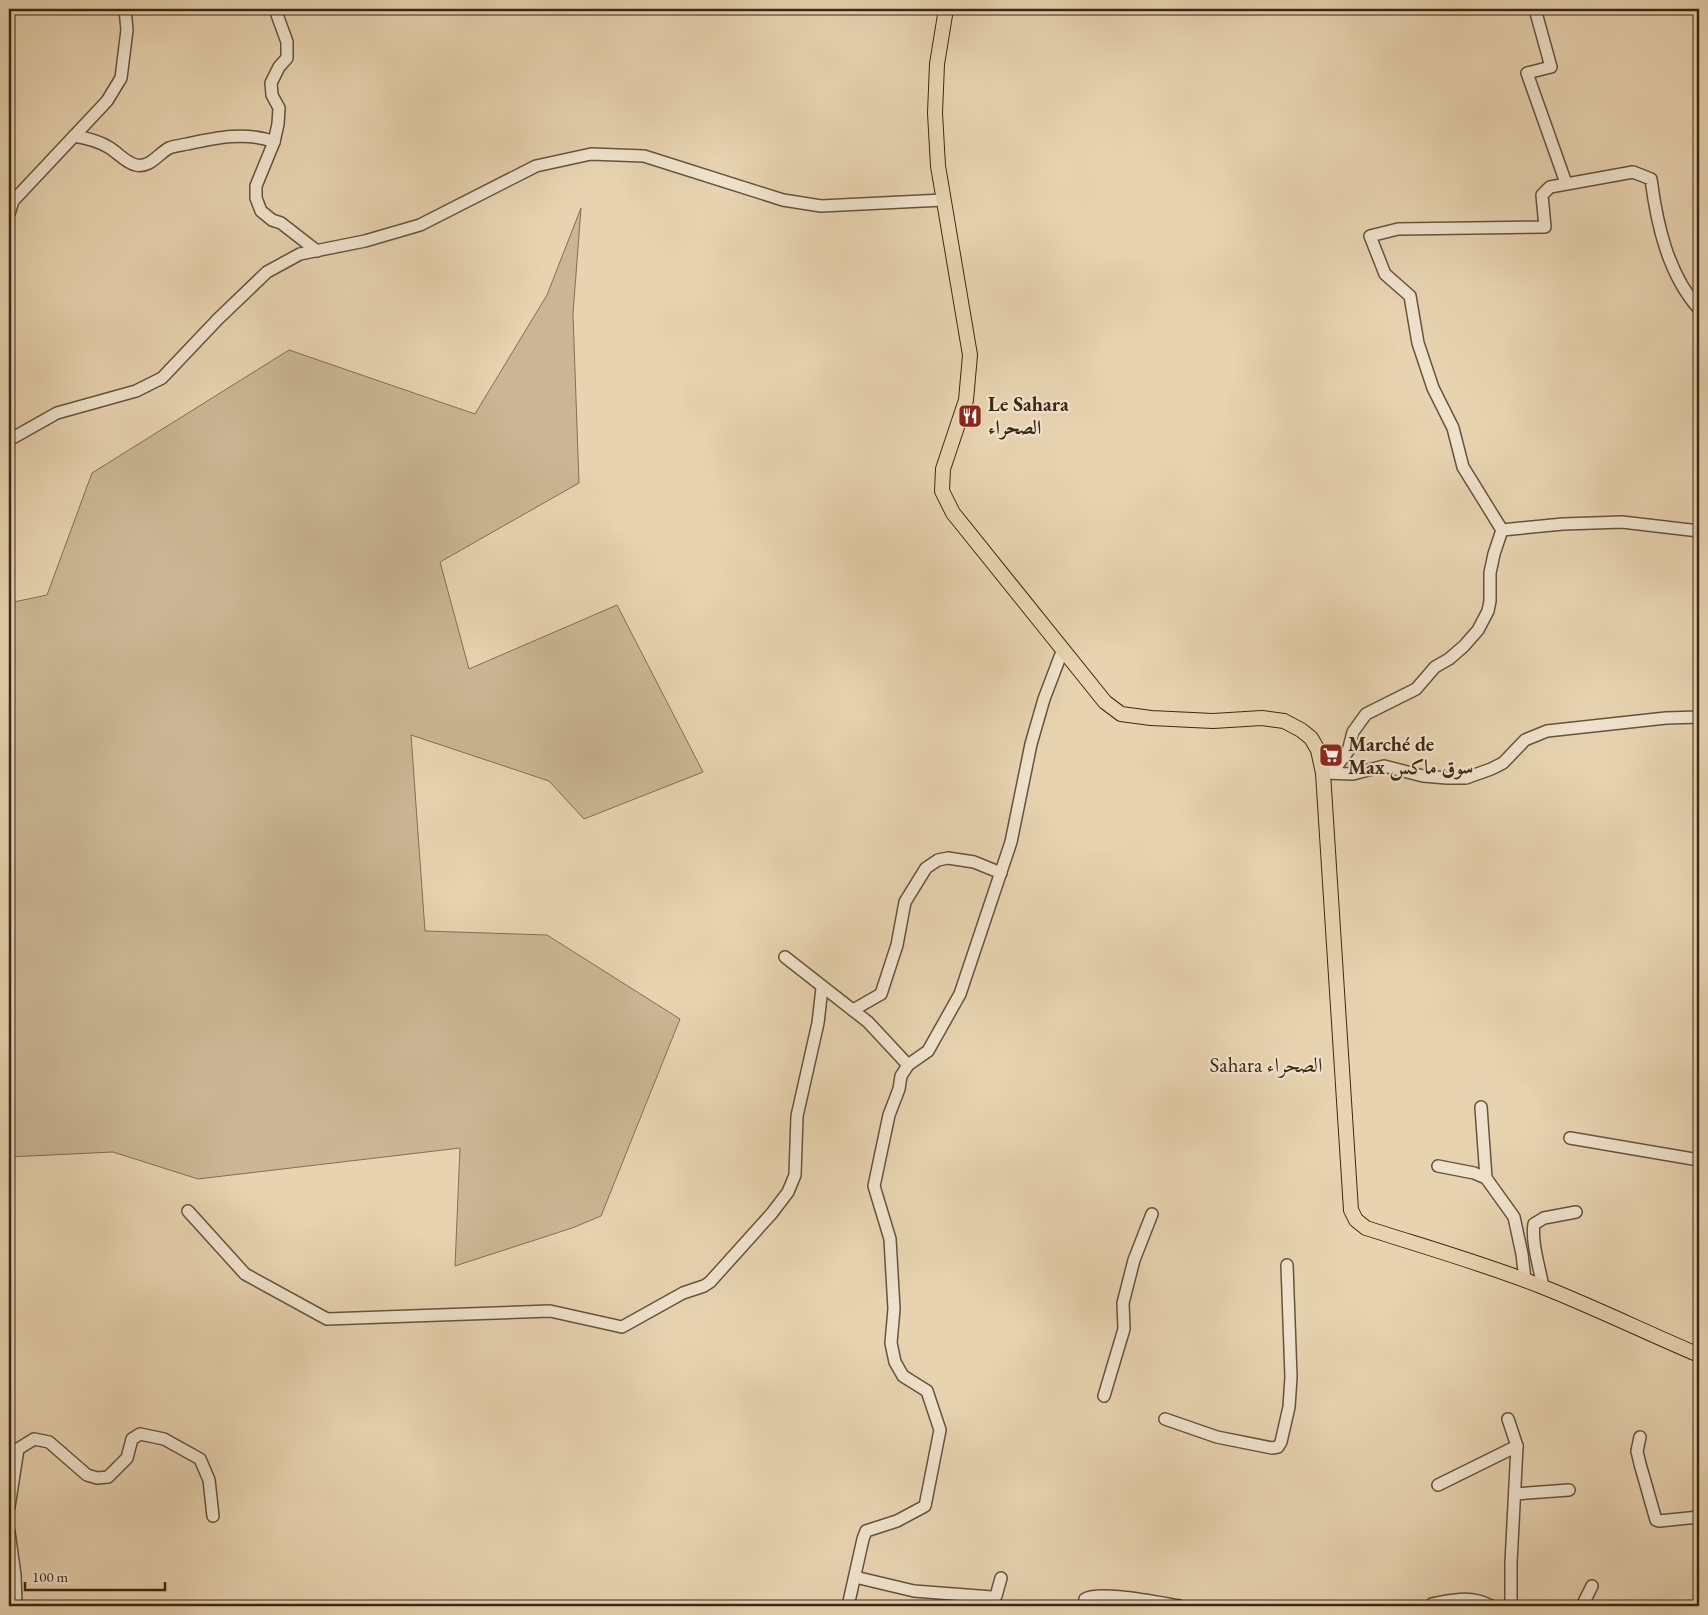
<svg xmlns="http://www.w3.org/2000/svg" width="1708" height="1615" viewBox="0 0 1708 1615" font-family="'EB Garamond',Amiri,serif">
<rect width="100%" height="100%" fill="#e7d3b0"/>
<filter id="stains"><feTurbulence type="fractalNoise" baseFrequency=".004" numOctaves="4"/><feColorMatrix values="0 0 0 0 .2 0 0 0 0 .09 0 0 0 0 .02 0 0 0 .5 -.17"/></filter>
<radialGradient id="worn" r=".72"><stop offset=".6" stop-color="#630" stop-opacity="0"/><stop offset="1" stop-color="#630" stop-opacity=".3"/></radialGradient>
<path fill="#cab695" stroke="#826f54" d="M 581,208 L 573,314 L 579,483 L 440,562 L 469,669 L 617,605 L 703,772 L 584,819 L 549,781 L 411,735 L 425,931 L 547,935 L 680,1019 L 601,1216 L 572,1228 L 455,1266 L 460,1148 L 198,1179 L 113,1152 L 9,1157 L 9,603 L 47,595 L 92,473 L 289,350 L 475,414 L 547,295 Z"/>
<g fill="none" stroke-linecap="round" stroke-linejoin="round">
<g stroke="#66533b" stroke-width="14">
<g id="minor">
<path d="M 275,9 L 287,42 L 287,58 L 279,67 L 271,83 L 272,95 L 279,108 L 278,124 L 274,142 L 256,186 L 256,198 L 261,211 L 272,220 L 281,223 L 317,251"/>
<path d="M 1535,9 L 1551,67 L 1527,73 L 1566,183"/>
<path d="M 74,136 C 87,138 99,141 110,148 C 118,153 126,163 136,165 C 150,168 158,154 169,148 C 174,146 182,145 187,144 C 215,138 247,131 274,142"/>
<path d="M 9,214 L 13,201 L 107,101 L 121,78 L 127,30 L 125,9"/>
<path d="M 9,440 L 57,413 L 136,391 L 162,378 L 218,319 L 267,272 L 300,254 L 365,241 L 420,225 L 536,166 L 591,154 L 644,156 L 783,200 L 821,206 L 943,200"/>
<path d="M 1502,530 L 1563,524 L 1622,522 L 1699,531"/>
<path d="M 1323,773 L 1337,766 L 1348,751 L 1353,732 L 1366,714 L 1416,689 L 1435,667 L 1449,659 L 1464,646 L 1478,630 L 1488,611 L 1490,601 L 1490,573 L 1494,554 L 1502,530 L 1463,467 L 1453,428 L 1433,388 L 1418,343 L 1410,296 L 1385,274 L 1370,236 L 1398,229 L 1545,227 L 1542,195 L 1550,187 L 1633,172 L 1651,179 C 1657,225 1668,274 1699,309"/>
<path d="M 1324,773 L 1353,774 L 1384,766 L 1423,776 L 1447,778 L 1466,778 L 1491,769 L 1503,763 L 1525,740 L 1547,731 L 1666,718 L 1699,717"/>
<path d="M 785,957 L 868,1022 L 908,1065"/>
<path d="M 853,1010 L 881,994 L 897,945 L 905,902 L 926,868 L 938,860 L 948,858 L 974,862 L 1001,873"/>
<path d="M 1481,1107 L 1486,1178"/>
<path d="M 1570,1138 L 1699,1160"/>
<path d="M 1438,1166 L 1474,1173 L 1486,1178 L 1514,1217 L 1522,1254 L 1525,1280"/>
<path d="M 188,1211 L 245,1274 L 327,1319 L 550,1311 L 622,1327 L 683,1293 L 704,1286 L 710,1282 L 772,1213 L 788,1192 L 795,1175 L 797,1116 L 818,1023 L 822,988"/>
<path d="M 1543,1287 C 1540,1269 1531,1242 1534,1224 L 1544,1218 L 1576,1212"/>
<path d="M 1104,1396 L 1124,1329 L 1123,1303 L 1134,1260 L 1152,1214"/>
<path d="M 1165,1419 L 1217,1437 L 1272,1448 L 1278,1447 L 1281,1442 L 1289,1407 L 1291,1377 L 1287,1265"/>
<path d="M 1508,1419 L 1517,1446 L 1511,1563 L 1511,1606"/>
<path d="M 1640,1437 L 1637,1451 L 1640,1464 L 1656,1520 L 1659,1521 L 1699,1517"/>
<path d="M 1438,1485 L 1517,1446"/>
<path d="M 1515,1494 L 1569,1490"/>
<path d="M 9,1507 L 18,1449 L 34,1439 L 49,1442 L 87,1475 L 97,1478 L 108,1477 L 127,1458 L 132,1439 L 140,1434 L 164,1439 L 200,1459 L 209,1480 L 213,1516"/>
<path d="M 9,1532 L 15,1575 L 16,1606"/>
<path d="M 855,1577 L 914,1591 L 992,1597 L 996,1596 L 1001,1578"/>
<path d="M 1432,1604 C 1453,1600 1471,1595 1491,1606"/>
<path d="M 848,1606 L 863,1539 L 866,1531 L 897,1521 L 925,1506 L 940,1430 L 927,1391 L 903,1376 L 895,1362 L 891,1343 L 894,1309 L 890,1239 L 874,1186 L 889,1115 L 899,1089 L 901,1076 L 908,1065 L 928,1051 L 960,994 L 1011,842 L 1031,744 L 1044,699 L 1063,649"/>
<path d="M 1084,1606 L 1085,1599 C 1098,1590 1161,1603 1180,1606"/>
<path d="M 1582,1606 L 1592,1586"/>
</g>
</g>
<g stroke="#3b2814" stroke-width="16">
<path id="major" d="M 946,9 L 937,64 L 935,113 L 938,166 L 970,355 L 966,400 L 943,469 L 942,491 L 953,513 L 1105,702 L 1121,714 L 1151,718 L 1213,721 L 1262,718 L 1284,721 L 1301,730 L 1311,738 L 1318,750 L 1323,773 L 1351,1210 L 1356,1220 L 1366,1228 C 1425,1247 1485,1264 1543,1287 C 1596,1308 1647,1333 1699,1355"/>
</g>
<use href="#minor" stroke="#efe2cc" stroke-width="11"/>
<use href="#major" stroke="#e7d3b0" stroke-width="14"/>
</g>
<defs>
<g id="restaurant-square" transform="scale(1.25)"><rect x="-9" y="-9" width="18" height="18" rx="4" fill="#8f2418" stroke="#efe2cc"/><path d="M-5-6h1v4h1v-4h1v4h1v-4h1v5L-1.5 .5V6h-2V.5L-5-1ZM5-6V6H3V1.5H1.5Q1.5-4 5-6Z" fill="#fff"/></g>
<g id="supermarket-square" transform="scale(1.25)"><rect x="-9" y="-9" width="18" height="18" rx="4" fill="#8f2418" stroke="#efe2cc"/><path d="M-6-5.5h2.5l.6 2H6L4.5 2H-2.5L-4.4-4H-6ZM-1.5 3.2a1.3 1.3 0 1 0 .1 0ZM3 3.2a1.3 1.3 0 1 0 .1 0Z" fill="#fff"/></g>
</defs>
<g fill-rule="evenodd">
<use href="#restaurant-square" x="970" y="416"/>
<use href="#supermarket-square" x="1331" y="755"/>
</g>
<g text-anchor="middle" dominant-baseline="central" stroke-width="4.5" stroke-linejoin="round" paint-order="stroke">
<g font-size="20" font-weight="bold" fill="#3b2814" stroke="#efe2cc" text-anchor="start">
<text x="988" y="404">Le Sahara<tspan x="988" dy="23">الصحراء</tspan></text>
<text x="1348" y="744">Marché de<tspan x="1348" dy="23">Max سوق ماكس</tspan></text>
</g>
<g font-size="21" fill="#3b2814" stroke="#efe2cc">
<text x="1266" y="1064">Sahara الصحراء</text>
</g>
</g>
<rect width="1708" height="1615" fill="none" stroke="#e7d3b0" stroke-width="30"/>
<rect x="10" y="10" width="1688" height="1595" fill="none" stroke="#3b2814" stroke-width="2.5"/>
<rect x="15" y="15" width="1678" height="1585" fill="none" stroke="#3b2814"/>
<path d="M25 1582v8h140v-8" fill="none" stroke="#3b2814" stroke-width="2.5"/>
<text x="32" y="1582" font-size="15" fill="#3b2814" stroke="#efe2cc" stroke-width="4" paint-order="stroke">100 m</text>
<rect width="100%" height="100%" filter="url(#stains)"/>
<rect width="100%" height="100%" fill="url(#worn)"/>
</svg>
